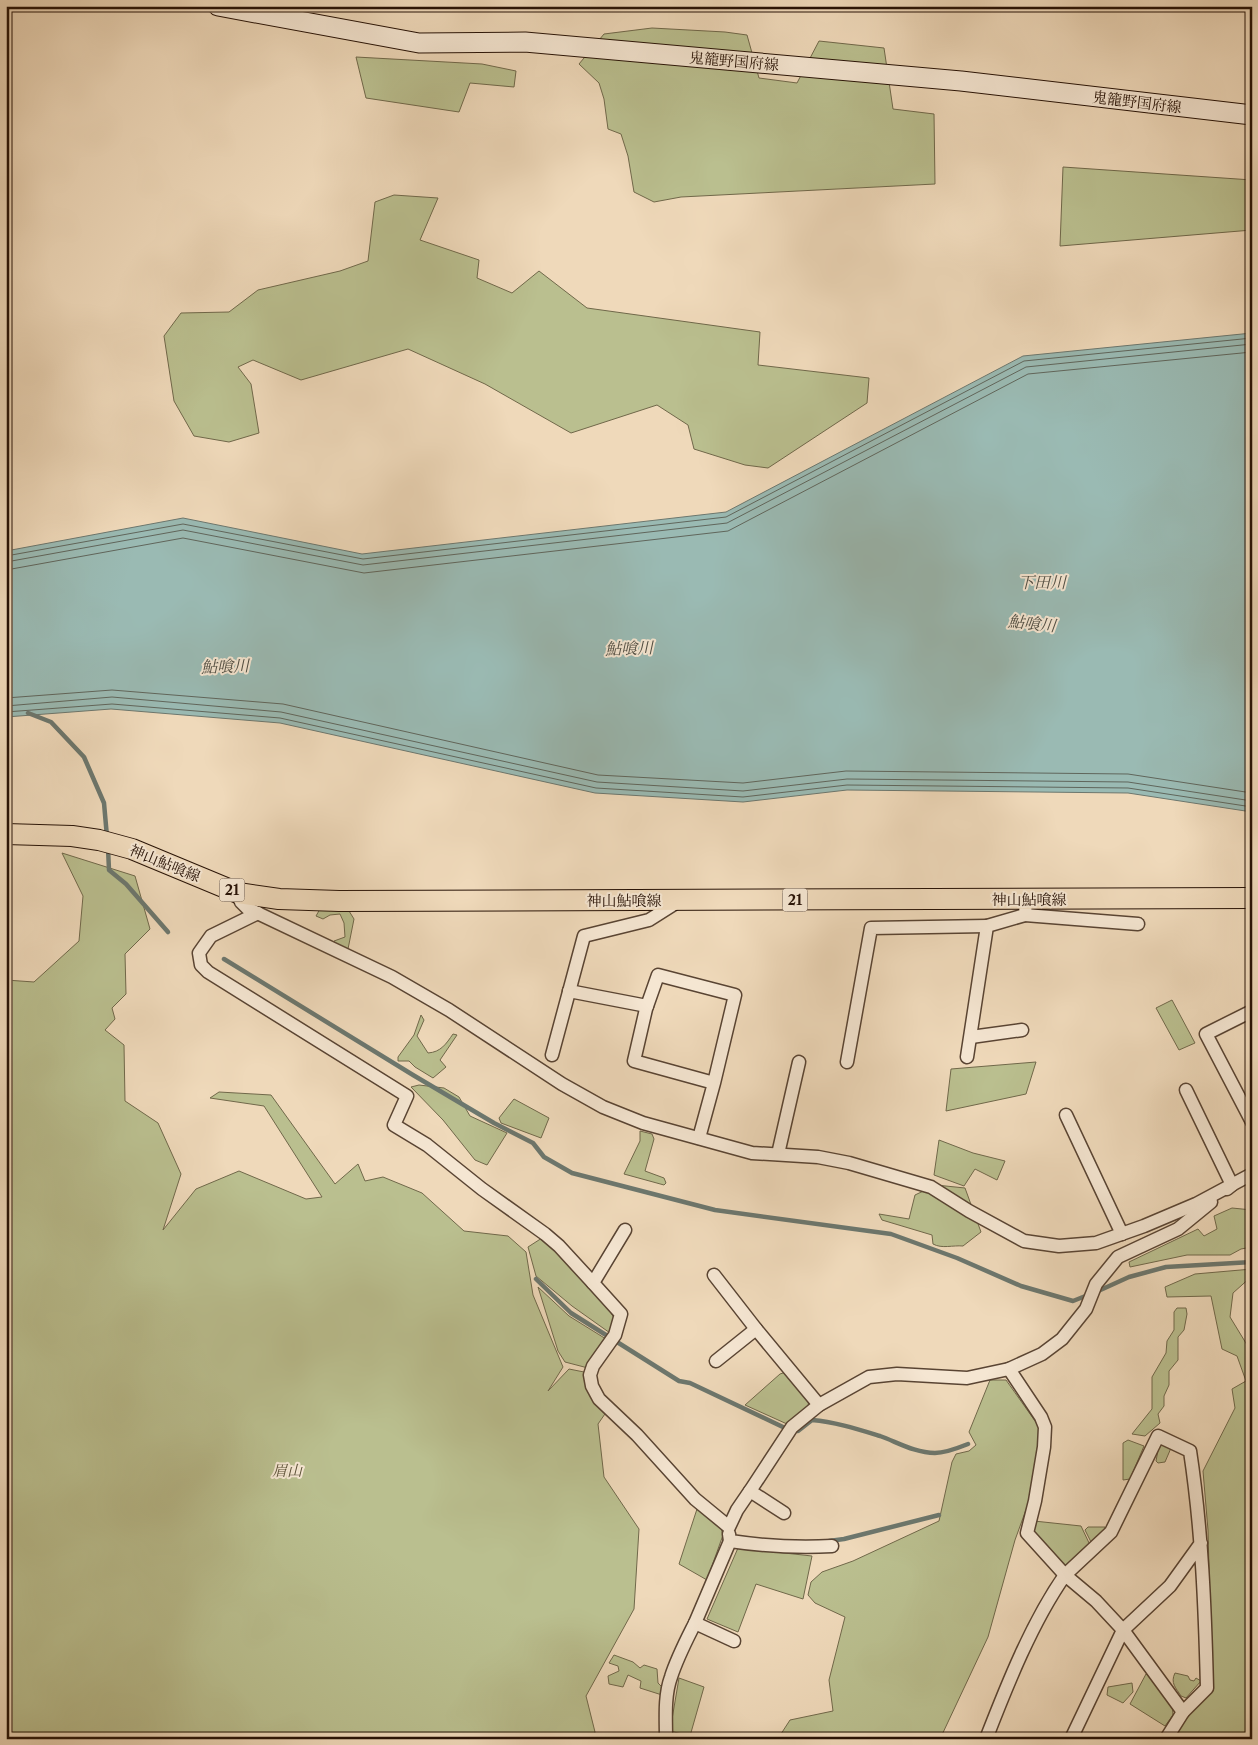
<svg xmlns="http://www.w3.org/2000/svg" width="1258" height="1745" viewBox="0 0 1258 1745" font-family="'Libre Caslon Text','Noto Serif JP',serif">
<rect width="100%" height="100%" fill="#efd9ba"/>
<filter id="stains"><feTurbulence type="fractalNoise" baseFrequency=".004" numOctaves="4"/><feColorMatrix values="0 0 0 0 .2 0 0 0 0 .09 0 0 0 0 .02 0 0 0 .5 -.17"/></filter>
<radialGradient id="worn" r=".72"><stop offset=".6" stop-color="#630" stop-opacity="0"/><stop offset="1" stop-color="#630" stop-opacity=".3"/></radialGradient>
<g fill="#babf8f" stroke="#70684a">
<path d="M 652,28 L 725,32 L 747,35 L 759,78 L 797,83 L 819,41 L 884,48 L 893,109 L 934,114 L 935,184 L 681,197 L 654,202 L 634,192 L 628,156 L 621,134 L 608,129 L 604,99 L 599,83 L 579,64 L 604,34 Z"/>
<path d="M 356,57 L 482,64 L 516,71 L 514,87 L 470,83 L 459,112 L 366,98 Z"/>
<path d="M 1063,167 L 1252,180 L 1252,230 L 1060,246 Z"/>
<path d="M 394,195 L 438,198 L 420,240 L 479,260 L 477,278 L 512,293 L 539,271 L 587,308 L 760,332 L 758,365 L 869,378 L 867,403 L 768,468 L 745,465 L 694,449 L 688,425 L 657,405 L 571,433 L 485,384 L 408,349 L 301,380 L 253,360 L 238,367 L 251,384 L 259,433 L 229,442 L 194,436 L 174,401 L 164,336 L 181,313 L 229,312 L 258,290 L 340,271 L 368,261 L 375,202 Z"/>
<path d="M 62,853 L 135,876 L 150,929 L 125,954 L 126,994 L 112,1008 L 115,1019 L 105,1030 L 124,1045 L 125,1101 L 158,1123 L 181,1174 L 163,1230 L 196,1189 L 239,1171 L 306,1199 L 322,1197 L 264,1106 L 210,1098 L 219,1092 L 271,1095 L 335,1184 L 358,1164 L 365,1181 L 383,1177 L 422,1193 L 464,1231 L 508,1236 L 526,1252 L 533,1295 L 563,1367 L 548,1391 L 569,1369 L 584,1372 L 593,1392 L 607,1411 L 598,1424 L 604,1477 L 639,1529 L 634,1609 L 586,1696 L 595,1732 L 594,1739 L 6,1739 L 6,980 L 34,982 L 79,941 L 83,896 Z"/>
<path d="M 320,909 L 349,911 L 354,919 L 348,949 L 336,945 L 334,941 L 345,937 L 344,923 L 340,914 L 330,915 L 323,919 L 316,916 Z"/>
<path d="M 1172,1000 L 1195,1043 L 1179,1050 L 1156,1008 Z"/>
<path d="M 421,1015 L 424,1020 L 417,1036 L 428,1053 C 441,1052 446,1044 453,1034 L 457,1035 L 440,1060 L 446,1067 L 433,1078 L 415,1067 L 409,1061 L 398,1061 L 398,1057 L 414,1035 Z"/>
<path d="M 1036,1062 L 1026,1094 L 946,1111 L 951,1069 Z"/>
<path d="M 419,1085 L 444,1088 L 459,1097 L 470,1116 L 507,1133 L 487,1165 L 475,1160 L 443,1120 L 411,1087 Z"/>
<path d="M 514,1099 L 549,1118 L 541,1138 L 501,1123 L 499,1118 Z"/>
<path d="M 640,1131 L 652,1134 L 654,1139 L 645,1171 L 664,1178 L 666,1183 L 664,1185 L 624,1174 L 640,1141 Z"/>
<path d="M 939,1140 L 973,1153 L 1005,1161 L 997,1180 L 975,1169 L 964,1186 L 934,1175 Z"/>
<path d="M 936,1185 L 965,1188 L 981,1232 L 963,1246 C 953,1245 942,1249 933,1244 L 932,1235 L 882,1220 L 879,1214 L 909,1219 L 915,1195 Z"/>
<path d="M 1232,1208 L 1252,1210 L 1252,1247 L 1241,1249 L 1230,1255 L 1187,1255 L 1130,1267 L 1129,1262 L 1198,1229 L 1204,1236 L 1217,1229 L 1214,1216 Z"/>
<path d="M 542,1238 L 553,1248 L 607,1306 L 614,1318 L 610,1333 L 572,1306 L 536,1276 L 528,1247 Z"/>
<path d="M 1252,1269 L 1252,1276 L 1233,1293 L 1230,1317 L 1252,1353 L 1252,1739 L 1173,1739 L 1186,1717 L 1212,1686 L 1208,1530 L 1203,1471 L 1235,1408 L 1232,1389 L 1246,1381 L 1237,1356 L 1222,1349 L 1211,1296 L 1167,1297 L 1165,1287 L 1195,1274 Z"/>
<path d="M 538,1287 L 569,1316 L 606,1339 L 588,1368 L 565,1362 L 558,1351 Z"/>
<path d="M 1177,1308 L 1186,1308 L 1187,1314 L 1184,1330 L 1178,1337 L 1178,1360 L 1169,1371 L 1169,1385 L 1164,1396 L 1164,1406 L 1158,1414 L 1160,1423 L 1145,1436 L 1132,1434 L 1152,1409 L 1152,1377 L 1166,1353 L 1167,1341 L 1174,1330 L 1174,1312 Z"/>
<path d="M 786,1372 L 809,1400 L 808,1406 L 787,1424 L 745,1405 L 780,1374 Z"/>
<path d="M 990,1380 L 1006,1380 L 1040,1428 L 1031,1496 L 1015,1540 L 988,1637 L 940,1739 L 780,1739 L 779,1737 L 790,1720 L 833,1711 L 829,1680 L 845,1617 L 815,1603 L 808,1595 L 811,1582 L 822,1572 L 853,1561 L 939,1521 L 952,1462 L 956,1454 L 969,1451 L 976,1445 L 969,1432 Z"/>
<path d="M 1128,1440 L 1144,1446 L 1130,1479 L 1123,1480 L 1123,1443 Z"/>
<path d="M 1164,1444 L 1171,1448 L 1165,1462 L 1158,1463 L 1156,1461 L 1159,1445 Z"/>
<path d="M 697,1509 L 721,1528 L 723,1535 L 707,1580 L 679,1564 Z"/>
<path d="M 1034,1521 L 1081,1526 L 1090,1545 L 1065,1570 L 1031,1533 Z"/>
<path d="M 1088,1527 L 1105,1527 L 1103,1533 L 1091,1542 L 1085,1530 Z"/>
<path d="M 738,1548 L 812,1556 L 803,1599 L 756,1584 L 738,1632 L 707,1619 Z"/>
<path d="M 614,1655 L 633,1662 L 640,1668 L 644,1665 L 657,1669 L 658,1683 L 663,1688 L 662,1695 L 640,1688 L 641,1681 L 628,1675 L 623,1687 L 609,1684 L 608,1676 L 619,1671 L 618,1666 L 609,1663 Z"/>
<path d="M 1175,1673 L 1188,1676 L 1190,1680 L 1194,1681 L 1196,1678 L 1201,1681 L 1186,1698 L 1181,1696 C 1176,1688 1170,1683 1175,1673 Z"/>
<path d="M 1146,1674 L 1154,1677 L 1172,1701 L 1173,1715 L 1165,1726 L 1130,1704 Z"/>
<path d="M 679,1678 L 704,1687 L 690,1736 L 670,1731 Z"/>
<path d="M 1132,1683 L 1133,1692 L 1123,1703 L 1107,1695 L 1108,1687 Z"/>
</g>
<path fill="#9abab3" stroke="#6c776e" d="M 1252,333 L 1252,812 L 1128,793 L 847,790 L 743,802 L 595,793 L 280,723 L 111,709 L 6,717 L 6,551 L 183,518 L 362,554 L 726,512 L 1023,356 Z"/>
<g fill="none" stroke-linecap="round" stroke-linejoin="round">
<g stroke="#60665c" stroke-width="1">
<path d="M 6,556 L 183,524 L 363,559 L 726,517 L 1024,361 L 1252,338"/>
<path d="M 6,562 L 183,530 L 363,565 L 727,523 L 1026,367 L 1252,344"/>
<path d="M 6,570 L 183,538 L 364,573 L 728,531 L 1028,374 L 1252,352"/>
<path d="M 6,698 L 112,690 L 283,704 L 598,775 L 743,783 L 846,771 L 1128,774 L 1252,793"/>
<path d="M 6,706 L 112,697 L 281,712 L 597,782 L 743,791 L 847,779 L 1128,782 L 1252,801"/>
<path d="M 6,712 L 112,704 L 280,718 L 596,788 L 743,797 L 847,785 L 1128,788 L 1252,807"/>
</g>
<g stroke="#6c776e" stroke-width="4.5">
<path d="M 28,713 L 51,722 L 84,757 L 104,803 L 107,837"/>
<path d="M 108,848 L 109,870 L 126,884 L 168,932"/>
<path d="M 224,959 L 413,1075 L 494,1123 L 533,1143 L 544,1157 L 572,1173 L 715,1210 L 891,1234 L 957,1258 L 1021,1286 L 1073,1301 L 1088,1295"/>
<path d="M 536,1279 L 571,1313 L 679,1381 L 690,1383 L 785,1428 L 798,1431 L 812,1420 C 835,1422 857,1429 880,1436 C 897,1442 915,1453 935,1453 C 946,1453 958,1448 968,1444"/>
<path d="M 1096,1292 L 1129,1277 L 1166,1267 L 1252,1262"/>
<path d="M 829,1541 L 844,1539 L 939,1515"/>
</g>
<g stroke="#594433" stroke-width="15">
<g id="street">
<path d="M 238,893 L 241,902 L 247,908 L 392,977 L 449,1010 L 562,1084 L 603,1107 L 643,1123 L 752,1153 L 818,1157 L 849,1163 L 931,1187 L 969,1211 L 1024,1241 L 1059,1246 L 1096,1243 L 1144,1226 L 1196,1204 L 1252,1174"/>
<path d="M 258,913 L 211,936 L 199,953 L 201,965 L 208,972 L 407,1096 L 394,1125 L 427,1145 L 482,1189 L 545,1234 L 559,1246 L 593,1283"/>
<path d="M 1025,915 L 1138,924"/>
<path d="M 569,991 L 647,1006"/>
<path d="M 1252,1011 L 1206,1034 L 1252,1122"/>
<path d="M 971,1037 L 1022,1030"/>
<path d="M 552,1055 L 584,936 L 649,920 L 679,901"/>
<path d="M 967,1057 L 987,926 L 1025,915 L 1026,899"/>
<path d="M 847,1062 L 871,928 L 987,926"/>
<path d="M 1186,1090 L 1232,1185 L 1227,1189"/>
<path d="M 1066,1115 L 1122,1234"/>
<path d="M 699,1138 L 714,1083 L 634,1061 L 646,1009 L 658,975 L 735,995 L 714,1083"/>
<path d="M 778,1154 L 799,1062"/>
<path d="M 625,1230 L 593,1283 L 621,1314 L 615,1335 L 593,1366 L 590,1375 L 592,1386 L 599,1399 L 637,1435 L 695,1499 L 729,1527 L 737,1510 L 750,1491"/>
<path d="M 714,1275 L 756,1329"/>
<path d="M 716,1361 L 756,1329 L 819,1405"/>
<path d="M 1009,1369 L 1041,1417 L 1045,1427 L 1044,1447 L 1035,1501 L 1027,1533 L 1065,1575 L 1111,1532 L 1158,1436 L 1190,1451 C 1202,1530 1205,1608 1207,1688 L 1183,1712 L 1123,1630 L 1170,1586 L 1201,1543"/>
<path d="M 784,1513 L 750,1491 L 792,1427 L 819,1405 L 869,1377 L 897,1374 L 967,1378 L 1009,1369 L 1042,1354 L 1062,1339 L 1086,1309 L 1096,1284 L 1118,1257 L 1178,1229 L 1211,1202"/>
<path d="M 729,1534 L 730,1541 C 764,1546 797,1548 832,1546"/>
<path d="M 730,1541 L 695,1623 L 734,1641"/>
<path d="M 666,1739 C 666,1719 664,1696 671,1677 C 677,1658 686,1641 695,1623"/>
<path d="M 986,1739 C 1007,1685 1032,1622 1065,1575 L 1096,1601 L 1123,1630 L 1071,1739"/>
<path d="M 1166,1739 L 1183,1712"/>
</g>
</g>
<g stroke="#271206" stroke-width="21">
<path id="secondary" d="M 218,6 L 419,43 L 525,42 L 961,81 L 1252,115"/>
</g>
<g stroke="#271206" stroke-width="22">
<path id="primary" d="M 6,834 L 72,836 L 99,840 L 132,849 L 238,893 L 279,899 L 339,901 L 1252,898"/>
</g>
<use href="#street" stroke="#f5e6d2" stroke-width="12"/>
<use href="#secondary" stroke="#f5e6d2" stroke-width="19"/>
<use href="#primary" stroke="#efd9ba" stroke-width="20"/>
</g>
<g text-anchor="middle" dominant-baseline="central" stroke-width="4" stroke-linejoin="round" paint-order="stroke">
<g fill="#f5e6d2" stroke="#655243" stroke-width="1">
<rect x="219.5" y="878.5" width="25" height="23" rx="4"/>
<rect x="782.5" y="888.5" width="25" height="23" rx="4"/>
</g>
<g font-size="14" font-weight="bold" fill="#271206">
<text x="232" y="890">21</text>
<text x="795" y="900">21</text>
</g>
<g font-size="15" fill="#271206" stroke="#f5e6d2">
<text transform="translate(734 61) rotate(5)">鬼籠野国府線</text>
<text transform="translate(1137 102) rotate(7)">鬼籠野国府線</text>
<text transform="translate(165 863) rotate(22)">神山鮎喰線</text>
<text x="1029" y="899">神山鮎喰線</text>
<text x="624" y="900">神山鮎喰線</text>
</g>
<g font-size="15" font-style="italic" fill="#5a4f36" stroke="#f5e6d2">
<text x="287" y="1470">眉山</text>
</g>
<g font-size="16" font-style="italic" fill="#4f4d43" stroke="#f5e6d2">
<text x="1042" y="582">下田川</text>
<text transform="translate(1032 623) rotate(6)">鮎喰川</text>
<text transform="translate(629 648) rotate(-2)">鮎喰川</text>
<text transform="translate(225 666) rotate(-2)">鮎喰川</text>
</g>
</g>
<rect width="1258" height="1745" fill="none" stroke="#efd9ba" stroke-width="25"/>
<rect x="8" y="8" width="1243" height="1730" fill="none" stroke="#271206" stroke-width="2.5"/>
<rect x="12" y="12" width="1233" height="1720" fill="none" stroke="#271206"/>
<rect width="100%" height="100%" filter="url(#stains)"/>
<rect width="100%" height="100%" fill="url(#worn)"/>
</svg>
